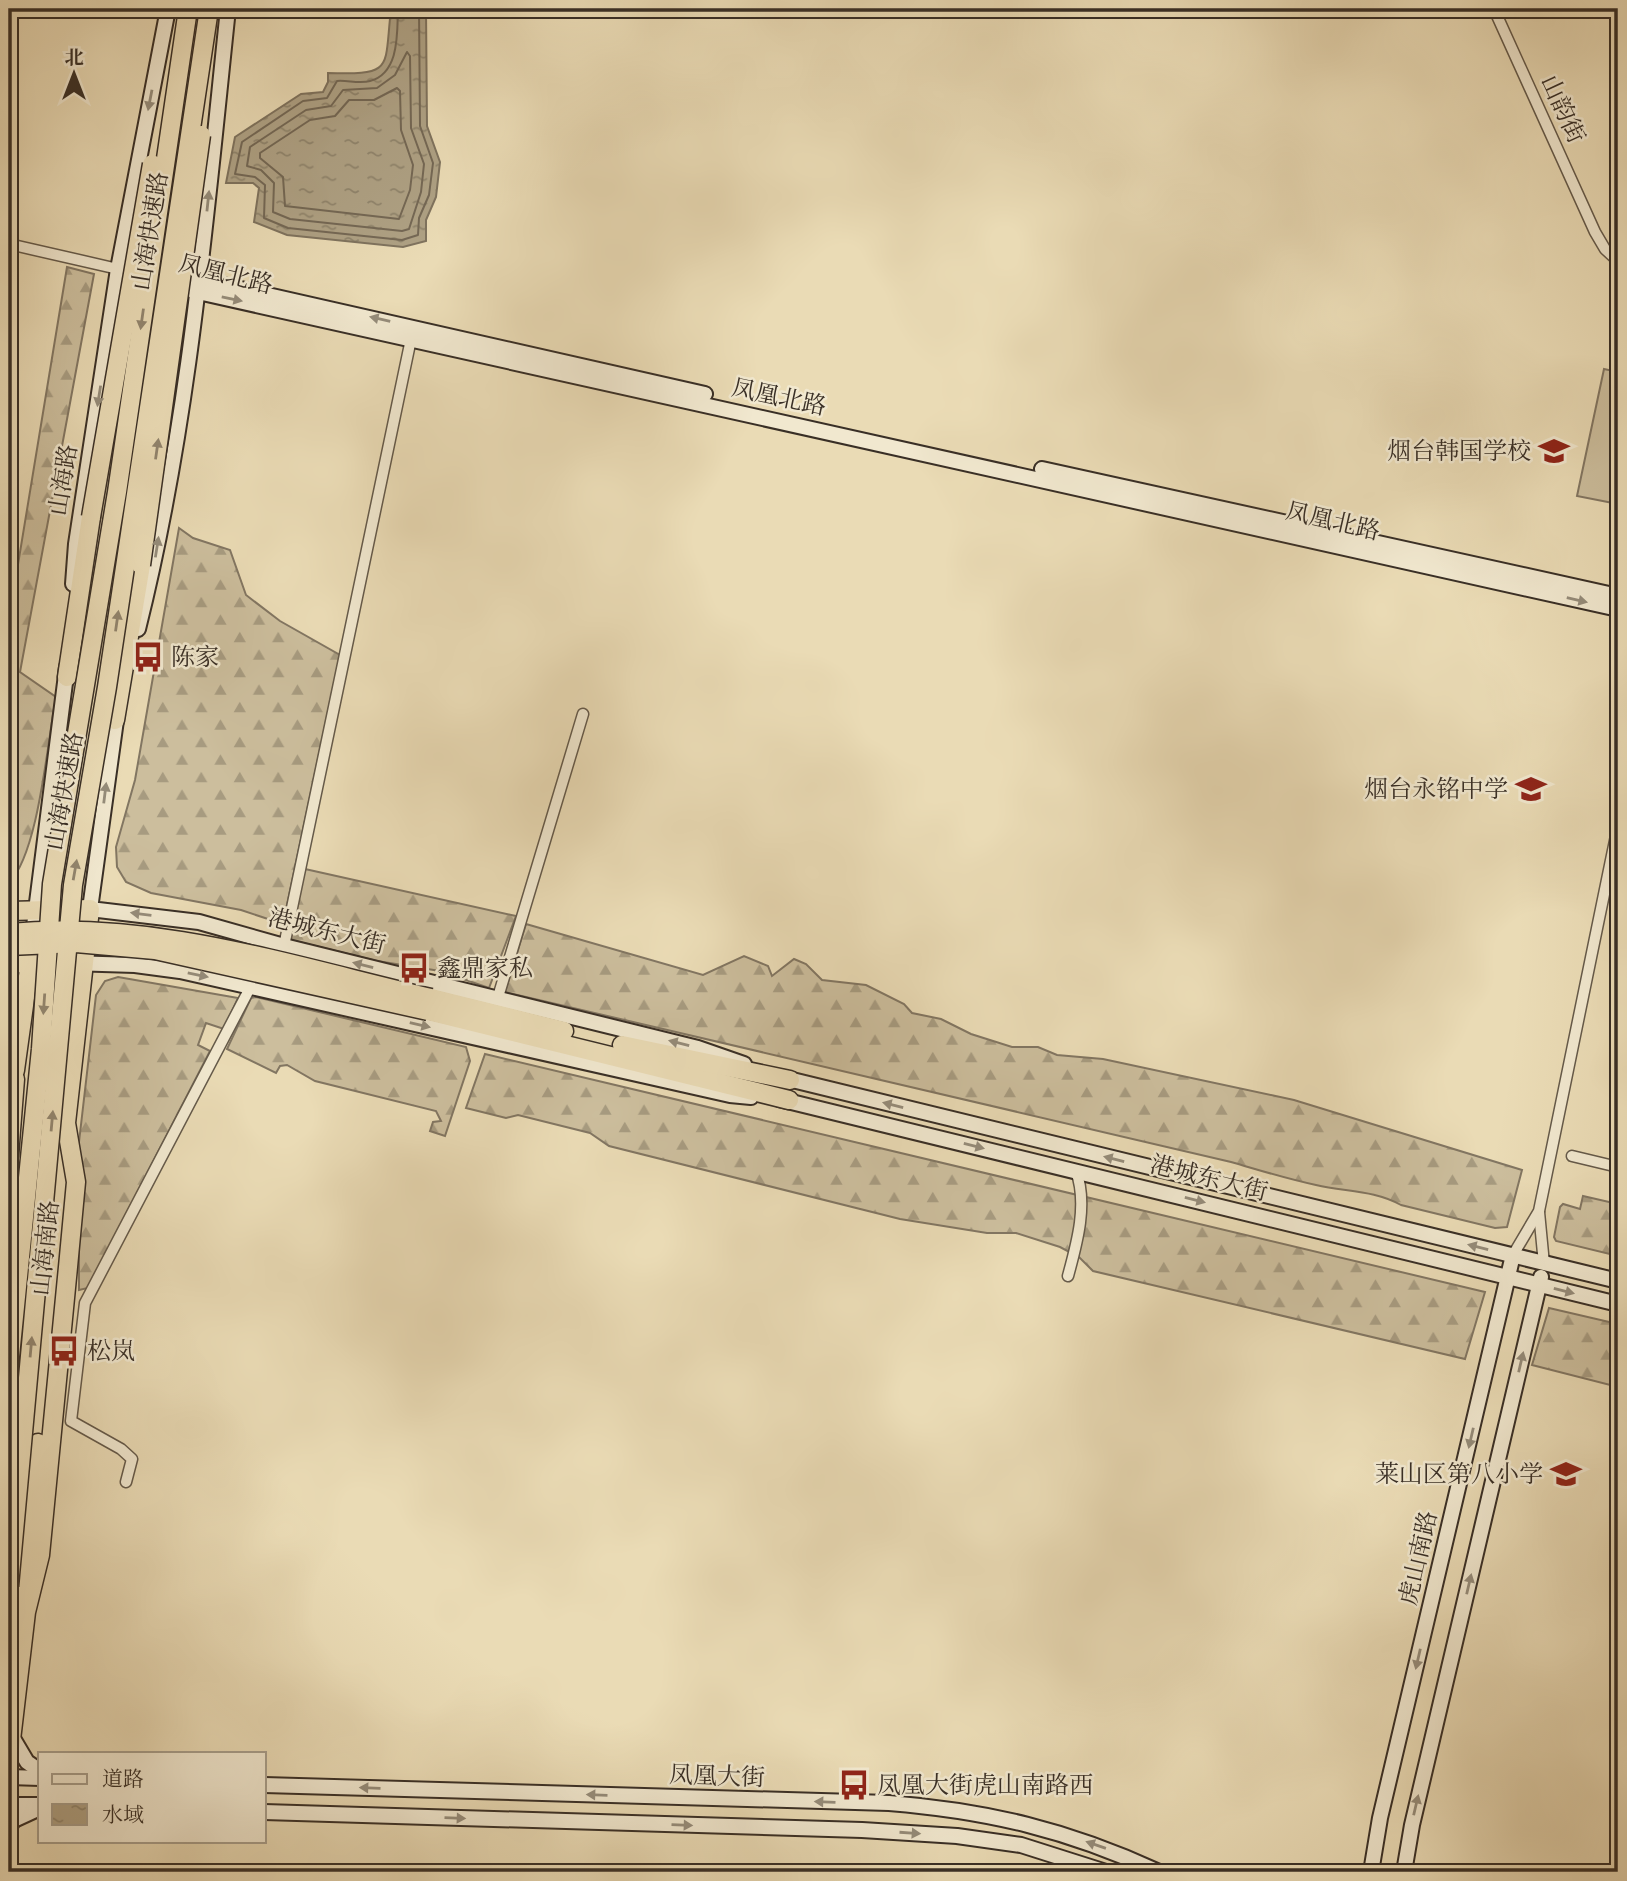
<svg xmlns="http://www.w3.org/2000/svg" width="1627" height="1881" viewBox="0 0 1627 1881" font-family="'IM FELL Great Primer','Noto Serif SC',serif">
<defs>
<pattern id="forest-firs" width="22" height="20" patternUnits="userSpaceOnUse" patternTransform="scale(1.75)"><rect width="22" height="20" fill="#ccbe9d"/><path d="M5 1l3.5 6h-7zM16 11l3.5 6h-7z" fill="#a79b80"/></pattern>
<pattern id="water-ripples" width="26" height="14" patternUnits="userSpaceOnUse" patternTransform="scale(1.75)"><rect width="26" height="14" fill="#aea184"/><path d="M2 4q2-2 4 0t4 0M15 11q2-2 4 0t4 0" fill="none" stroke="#8f846c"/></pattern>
</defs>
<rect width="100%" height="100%" fill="#eadbb5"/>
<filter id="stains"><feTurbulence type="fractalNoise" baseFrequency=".00286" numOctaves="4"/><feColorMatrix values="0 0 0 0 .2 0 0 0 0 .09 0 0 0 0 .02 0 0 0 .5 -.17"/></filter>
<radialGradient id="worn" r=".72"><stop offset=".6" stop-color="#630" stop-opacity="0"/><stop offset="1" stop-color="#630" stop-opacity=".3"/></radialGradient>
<path fill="#ccbe9d" stroke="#827662" stroke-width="2" d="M 1604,369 L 1618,372 L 1618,504 L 1577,496 Z"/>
<g fill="url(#forest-firs)" stroke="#827662" stroke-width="2">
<path d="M 67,267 L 94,274 L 20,672 L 56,697 C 47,743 39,852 9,883 L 9,619 Z"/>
<path d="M 179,528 L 193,538 L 230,550 L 246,595 L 280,621 L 340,655 L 283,924 L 241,910 L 151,893 L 126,882 L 117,867 L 116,847 L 135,780 Z"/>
<path d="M 305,869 L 516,916 L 489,988 L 440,971 L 377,961 L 291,940 L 297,890 Z"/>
<path d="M 526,924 L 703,975 L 744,956 L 768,966 L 772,976 L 794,959 L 806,964 L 822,980 L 866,985 L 904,1004 L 912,1013 L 941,1019 L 971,1034 L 1012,1047 L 1038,1047 L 1057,1055 L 1103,1059 L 1294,1100 L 1522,1170 L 1507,1227 L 1495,1228 L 1401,1205 C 1374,1190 1346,1192 1316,1185 C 1287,1179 1259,1170 1231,1162 L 505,992 Z"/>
<path d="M 118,977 L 238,998 L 224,1029 L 206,1023 L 198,1045 L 210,1051 L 88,1288 L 79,1290 L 79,1142 L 96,995 L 105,981 Z"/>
<path d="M 256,997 L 466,1047 L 470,1061 L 445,1136 L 430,1131 L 433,1122 L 441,1121 L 436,1111 L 315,1081 L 287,1065 L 280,1066 L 276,1073 L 227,1049 L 251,998 Z"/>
<path d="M 485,1054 L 1485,1292 L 1465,1359 L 1093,1271 L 1079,1257 L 1060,1247 L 1016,1233 L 987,1233 L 900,1219 L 609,1146 L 590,1133 L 518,1115 L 506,1118 L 466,1108 Z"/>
<path d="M 1583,1196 L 1618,1204 L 1618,1256 L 1556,1241 L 1554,1237 L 1560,1207 L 1563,1204 L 1580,1209 Z"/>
<path d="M 1549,1308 L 1618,1324 L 1618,1387 L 1532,1365 Z"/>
</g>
<path fill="url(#water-ripples)" stroke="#7f735e" stroke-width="2" d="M 391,9 L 426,9 L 427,126 L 440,162 L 436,197 L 426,220 L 426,241 L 403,247 L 287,235 L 254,222 L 259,188 L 253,183 L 226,183 L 235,137 L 301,94 L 323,92 L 328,82 L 328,73 C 395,75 384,69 391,9 Z"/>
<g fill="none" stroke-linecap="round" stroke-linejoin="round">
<g stroke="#746855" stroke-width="2">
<path d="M 398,9 C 397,32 400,73 370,81 C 360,84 347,80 337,81 L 327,98 L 303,101 L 242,142 L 235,174 L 255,177 L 265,185 L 264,218 L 288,228 L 402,240 L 418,235 L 419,218 L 429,195 L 433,163 L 420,126 L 419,9"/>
<path d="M 407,52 L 410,56 L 411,128 L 424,164 L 421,192 L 409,229 L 402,231 L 290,219 L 273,212 L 274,183 L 261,170 L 247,166 L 250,147 L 306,110 L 331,106 L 343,90 L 377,88 L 395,75 Z"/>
<path d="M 397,88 L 400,91 L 401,130 L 413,165 L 410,190 L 399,219 L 285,206 L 283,177 L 260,158 L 260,153 L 310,120 L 335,116 L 349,100 L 374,100 Z"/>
</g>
<g stroke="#655a4a" stroke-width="13">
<g id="street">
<path d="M 1494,9 L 1595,232 L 1605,249 L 1618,261"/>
<path d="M 9,244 L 118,269"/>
<path d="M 284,946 L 411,339"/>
<path d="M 498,997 L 583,714"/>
<path d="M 1572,1156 L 1618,1167"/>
<path d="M 1539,1212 L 1544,1264"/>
<path d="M 1513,1255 L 1539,1211 L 1618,826"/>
<path d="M 1068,1276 C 1077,1243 1088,1204 1076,1171"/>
<path d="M 126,1482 L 132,1459 L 121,1449 L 71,1421 L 85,1303 L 251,986"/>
</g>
</g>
<g stroke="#392f26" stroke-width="18">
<g id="secondary">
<path d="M 140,275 L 198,292 L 1618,609"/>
<path d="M 192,278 L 705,394"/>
<path d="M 1042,469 L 1618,596"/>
<path d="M 73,584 L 76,544 L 118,269 L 168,9"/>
<path d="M 138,629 C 189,426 206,216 228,9"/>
<path d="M 117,713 L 90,909 L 199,922 L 284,946 L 698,1048 L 744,1064"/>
<path d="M 32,942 L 67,667"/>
<path d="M 37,962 L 135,965 L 180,971 L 730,1095 L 751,1097"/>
<path d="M 780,1077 L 1618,1281"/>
<path d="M 779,1099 L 1618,1304"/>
<path d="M 11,1735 L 27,1762 L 40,1771"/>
<path d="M 9,1777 L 40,1778"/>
<path d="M 264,1785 L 889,1803 C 988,1811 1068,1830 1159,1872"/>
<path d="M 9,1805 L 39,1805"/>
<path d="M 264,1812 L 862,1830 L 957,1836 L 1021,1845 L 1106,1872"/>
<path d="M 9,1827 L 14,1820 L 40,1808"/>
<path d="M 1371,1872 L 1380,1818 L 1513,1255"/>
<path d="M 1404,1872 L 1412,1825 L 1541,1277"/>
</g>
</g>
<g stroke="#392f26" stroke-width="21">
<g id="highway">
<path d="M 67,677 L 91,517"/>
<path d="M 115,720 L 141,565"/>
<path d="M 9,911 L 90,909 L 66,1123 L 76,1182 L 68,1267 L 40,1555 L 26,1612 L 9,1757"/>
<path d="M 9,964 L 30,962 L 15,1070 L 9,1089"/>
<path d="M 431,998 L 564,1031"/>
<path d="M 428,1011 L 789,1100"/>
<path d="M 622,1045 L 790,1080"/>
<path d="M 9,1156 L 15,1079"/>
<path d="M 9,1644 L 27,1550 L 38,1443"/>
</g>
</g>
<use href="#street" stroke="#f1e8cf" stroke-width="10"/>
<use href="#secondary" stroke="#f1e8cf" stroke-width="14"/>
<use href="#highway" stroke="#eadbb5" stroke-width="18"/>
<g stroke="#392f26" stroke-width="21" stroke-linecap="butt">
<g id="highway-bridge">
<path d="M 91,517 L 152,164"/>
<path d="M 141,565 L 201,135"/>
<path d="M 9,933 C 152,919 293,966 431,998"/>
<path d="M 9,946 L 76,943 L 155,950 L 428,1011"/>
<path d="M 9,1366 L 41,1049 L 52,884 L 117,492 L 188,9"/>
<path d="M 9,1586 L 73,885 L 107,687 L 209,9"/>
</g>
</g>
<use href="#highway-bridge" stroke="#eadbb5" stroke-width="18"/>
</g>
<defs><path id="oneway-solid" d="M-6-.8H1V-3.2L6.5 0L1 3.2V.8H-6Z" transform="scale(1.75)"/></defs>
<g fill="#958c7a">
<use href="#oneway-solid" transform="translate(150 100) rotate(101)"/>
<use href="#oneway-solid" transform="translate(208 201) rotate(-84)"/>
<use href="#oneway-solid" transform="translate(232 299) rotate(12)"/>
<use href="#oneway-solid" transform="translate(380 319) rotate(-167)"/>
<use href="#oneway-solid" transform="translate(99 396) rotate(99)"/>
<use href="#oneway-solid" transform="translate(157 547) rotate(-81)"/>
<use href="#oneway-solid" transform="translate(1577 600) rotate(13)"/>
<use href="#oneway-solid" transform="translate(105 793) rotate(-83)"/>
<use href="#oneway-solid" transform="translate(141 914) rotate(-173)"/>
<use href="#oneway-solid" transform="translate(363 965) rotate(-166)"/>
<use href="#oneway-solid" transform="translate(198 975) rotate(12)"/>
<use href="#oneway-solid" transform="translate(420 1025) rotate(13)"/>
<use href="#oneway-solid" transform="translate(679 1043) rotate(-166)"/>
<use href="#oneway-solid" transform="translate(893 1105) rotate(-166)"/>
<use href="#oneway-solid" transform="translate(974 1146) rotate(14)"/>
<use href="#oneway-solid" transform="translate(1114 1159) rotate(-166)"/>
<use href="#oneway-solid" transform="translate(1195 1200) rotate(14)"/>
<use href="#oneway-solid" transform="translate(1478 1247) rotate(-166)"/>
<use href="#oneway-solid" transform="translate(1564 1291) rotate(14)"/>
<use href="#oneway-solid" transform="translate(1521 1362) rotate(-77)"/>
<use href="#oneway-solid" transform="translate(1471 1438) rotate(103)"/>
<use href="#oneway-solid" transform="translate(1469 1584) rotate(-77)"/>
<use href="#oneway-solid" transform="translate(1418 1659) rotate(103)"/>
<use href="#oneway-solid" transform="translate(370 1788) rotate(-178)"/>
<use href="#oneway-solid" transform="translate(597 1795) rotate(-178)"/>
<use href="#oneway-solid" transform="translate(825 1802) rotate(-178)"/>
<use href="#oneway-solid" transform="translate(1416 1805) rotate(-77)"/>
<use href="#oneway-solid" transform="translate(455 1818) rotate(2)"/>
<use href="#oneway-solid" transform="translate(682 1825) rotate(2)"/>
<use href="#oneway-solid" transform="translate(910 1833) rotate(4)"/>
<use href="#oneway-solid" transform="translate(1096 1845) rotate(-161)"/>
</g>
<g fill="#92856e">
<use href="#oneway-solid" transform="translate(142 319) rotate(98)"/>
<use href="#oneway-solid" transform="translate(157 449) rotate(-82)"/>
<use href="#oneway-solid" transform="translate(117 621) rotate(-82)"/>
<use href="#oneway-solid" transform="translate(75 870) rotate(-80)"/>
<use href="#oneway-solid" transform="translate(44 1004) rotate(94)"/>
<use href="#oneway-solid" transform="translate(52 1121) rotate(-85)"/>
<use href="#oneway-solid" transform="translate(31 1347) rotate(-85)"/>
</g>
<defs>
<g id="school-bare" transform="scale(2.415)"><path d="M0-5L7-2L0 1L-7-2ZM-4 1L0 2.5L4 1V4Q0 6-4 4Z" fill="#8f2418" stroke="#f1e8cf" stroke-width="2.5" paint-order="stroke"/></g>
<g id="bus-bare" transform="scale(2.415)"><path d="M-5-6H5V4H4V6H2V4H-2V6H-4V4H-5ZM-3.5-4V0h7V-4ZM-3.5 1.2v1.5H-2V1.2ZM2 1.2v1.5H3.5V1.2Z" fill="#8f2418" stroke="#f1e8cf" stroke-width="2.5" paint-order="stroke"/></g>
</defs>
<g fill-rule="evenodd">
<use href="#school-bare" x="1554" y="451"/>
<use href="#bus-bare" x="148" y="657"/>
<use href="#school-bare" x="1531" y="789"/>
<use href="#bus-bare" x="414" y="968"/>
<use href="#bus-bare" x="64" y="1351"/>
<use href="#school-bare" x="1566" y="1474"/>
<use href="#bus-bare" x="854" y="1785"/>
</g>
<g text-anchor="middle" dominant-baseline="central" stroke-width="5" stroke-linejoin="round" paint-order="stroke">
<g font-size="24" fill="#392f26" stroke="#f1e8cf">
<text transform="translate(1563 109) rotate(65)">山韵街</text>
<text transform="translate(150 231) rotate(-81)">山海快速路</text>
<text transform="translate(226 274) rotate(14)">凤凰北路</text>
<text transform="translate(779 397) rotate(12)">凤凰北路</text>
<text transform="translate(63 480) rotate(-81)">山海路</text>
<text transform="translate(1333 521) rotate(13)">凤凰北路</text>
<text transform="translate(64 791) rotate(-80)">山海快速路</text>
<text transform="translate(327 931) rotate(14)">港城东大街</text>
<text transform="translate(1209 1178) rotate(14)">港城东大街</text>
<text transform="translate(45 1248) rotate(-84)">山海南路</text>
<text transform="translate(1418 1558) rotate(-77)">虎山南路</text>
<text transform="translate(717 1776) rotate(2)">凤凰大街</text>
</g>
<g font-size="24" fill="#392f26" stroke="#f1e8cf" text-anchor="start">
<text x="1531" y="451" text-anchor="end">烟台韩国学校</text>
<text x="171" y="657">陈家</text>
<text x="1508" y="789" text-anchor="end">烟台永铭中学</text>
<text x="437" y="968">鑫鼎家私</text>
<text x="87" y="1351">松岚</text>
<text x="1543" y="1474" text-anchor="end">莱山区第八小学</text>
<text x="877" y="1785">凤凰大街虎山南路西</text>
</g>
</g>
<rect width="1627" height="1881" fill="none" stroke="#eadbb5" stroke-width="35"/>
<rect x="10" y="10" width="1606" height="1860" fill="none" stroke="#392f26" stroke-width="3.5"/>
<rect x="18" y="18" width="1592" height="1846" fill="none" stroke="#392f26" stroke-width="2"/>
<rect x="38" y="1752" width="228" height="91" fill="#f1e8cf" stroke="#a79e8b" stroke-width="2"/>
<rect x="52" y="1774" width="35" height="10" fill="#f1e8cf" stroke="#a79e8b" stroke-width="2"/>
<text x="102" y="1786" font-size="21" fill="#392f26">道路</text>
<rect x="52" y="1804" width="35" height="21" fill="url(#water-ripples)" stroke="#a79e8b" stroke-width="2"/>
<text x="102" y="1822" font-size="21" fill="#392f26">水域</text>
<g transform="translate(74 74)" stroke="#f1e8cf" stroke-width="5" paint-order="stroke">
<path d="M0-5L12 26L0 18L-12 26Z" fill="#392f26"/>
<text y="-10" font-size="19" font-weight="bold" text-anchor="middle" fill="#392f26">北</text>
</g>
<rect width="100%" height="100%" filter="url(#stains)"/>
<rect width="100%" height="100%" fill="url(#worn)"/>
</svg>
